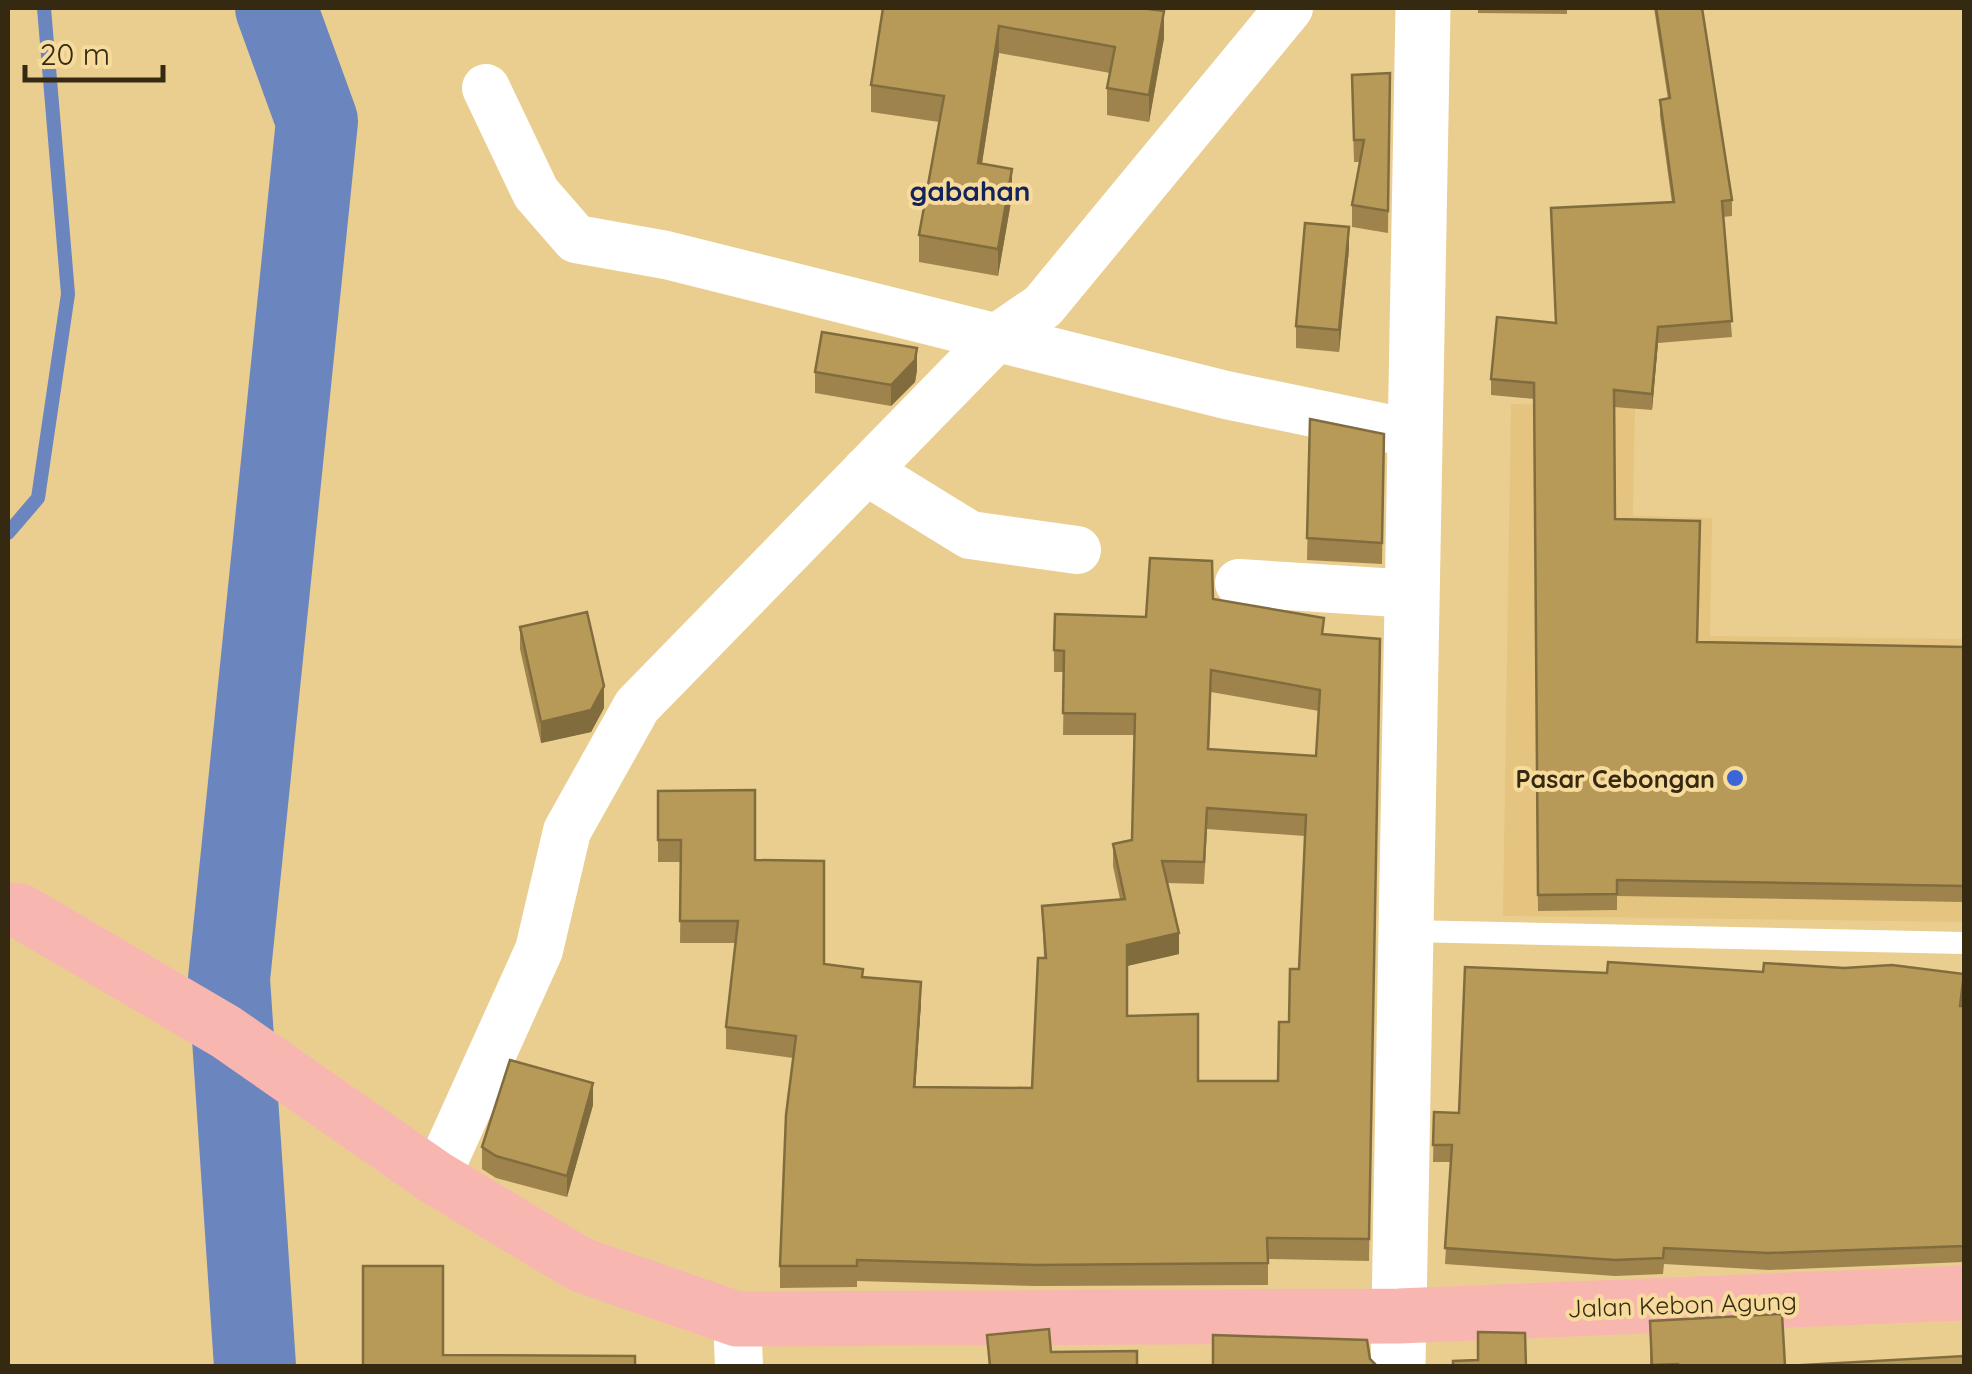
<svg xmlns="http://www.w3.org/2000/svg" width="1972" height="1374" viewBox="0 0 1972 1374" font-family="Quicksand,sans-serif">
<rect width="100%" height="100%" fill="#eace90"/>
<path fill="#e4c47e" d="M 1511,404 L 1635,406 L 1633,516 L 1712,518 L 1710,636 L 1964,639 L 1964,922 L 1503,916 Z"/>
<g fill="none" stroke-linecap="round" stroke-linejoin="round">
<path stroke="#6b85be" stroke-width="14" d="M 8,533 L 38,498 L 68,294 L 44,8"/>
<path stroke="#6b85be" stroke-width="82" d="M 255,1366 L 229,979 L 317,121 L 276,8"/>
<path stroke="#fff" stroke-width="22" d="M 1406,931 L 1964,943"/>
<g stroke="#fff" stroke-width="48">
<path d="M 486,88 L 536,193 L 576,239 L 666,255 L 1226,395 L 1415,434"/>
<path d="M 866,471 L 970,535 L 1077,550"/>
<path d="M 1239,583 L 1413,594"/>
<path d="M 436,1178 L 539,950 L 567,831 L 637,706 L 995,339 L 1043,306 L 1289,8"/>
<path d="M 737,1319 L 739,1366"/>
</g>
<path stroke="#fff" stroke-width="55" d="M 1398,1366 L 1423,8"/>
<path stroke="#f8b6b1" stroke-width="55" d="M 8,910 L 20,911 L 226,1032 L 436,1178 L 581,1265 L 737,1319 L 1399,1316 L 1964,1293"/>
</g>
<g fill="#9e844c" fill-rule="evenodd">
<path d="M 883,8 L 1164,38 L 1149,122 L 1107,115 L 1107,88 L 1110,73 L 999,53 L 982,163 L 1012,196 L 998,276 L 919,262 L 919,235 L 939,122 L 871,112 L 871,85 Z"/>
<path d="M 1478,8 L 1567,8 L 1567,14 L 1478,13 Z"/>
<path d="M 1654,8 L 1702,8 L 1732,200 L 1732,216 L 1723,217 L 1732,337 L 1658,343 L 1652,410 L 1614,407 L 1615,519 L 1698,642 L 1964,647 L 1964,902 L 1617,896 L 1617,910 L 1538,911 L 1534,399 L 1491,395 L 1491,379 L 1555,323 L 1672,203 L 1660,116 L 1660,100 L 1668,99 Z"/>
<path d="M 1390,73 L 1388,233 L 1352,227 L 1352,205 L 1360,162 L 1354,162 L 1352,96 Z"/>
<path d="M 1349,249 L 1339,352 L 1296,348 L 1296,326 Z"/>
<path d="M 917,370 L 915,382 L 891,406 L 815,393 L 815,372 Z"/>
<path d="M 1310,419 L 1384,434 L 1382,564 L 1307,560 Z"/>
<path d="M 1213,599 L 1324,634 L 1380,639 L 1369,1261 L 1268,1259 L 1268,1285 L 1036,1286 L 857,1281 L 857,1287 L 780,1288 L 780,1266 L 793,1058 L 726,1049 L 726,1027 L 736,943 L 680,943 L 681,862 L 658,862 L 658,791 L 755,860 L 824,964 L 863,977 L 921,1003 L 915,1087 L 1032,1088 L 1044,958 L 1042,906 L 1120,899 L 1113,866 L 1113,844 L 1132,840 L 1134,735 L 1063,735 L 1064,672 L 1054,672 L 1054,650 L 1146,617 ZM 1211,692 L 1319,711 L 1316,756 L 1209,749 ZM 1207,829 L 1305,836 L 1299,969 L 1278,1081 L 1198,1081 L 1127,1016 L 1127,966 L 1179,954 L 1167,883 L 1204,884 Z"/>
<path d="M 520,627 L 604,708 L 591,732 L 541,743 L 520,649 Z"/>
<path d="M 1964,990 L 1962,1006 L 1964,1006 L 1964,1262 L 1769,1270 L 1664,1264 L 1663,1274 L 1615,1276 L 1445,1264 L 1451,1162 L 1433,1162 L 1434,1112 L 1459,1113 Z"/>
<path d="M 593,1105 L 567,1197 L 496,1178 L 482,1169 L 482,1147 Z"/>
<path d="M 1650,1321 L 1785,1366 L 1964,1366 L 1650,1366 Z"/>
</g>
<g fill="#816c3e">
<path d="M 1164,11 L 1164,38 L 1149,122 L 1149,95 Z"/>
<path d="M 999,26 L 999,53 L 978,189 L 978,163 Z"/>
<path d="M 1012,169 L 1012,196 L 998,276 L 998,249 Z"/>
<path d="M 1349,227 L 1349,249 L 1339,352 L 1339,330 Z"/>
<path d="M 1658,327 L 1658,343 L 1652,410 L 1652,394 Z"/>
<path d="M 917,348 L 917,370 L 915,382 L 891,406 L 891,385 Z"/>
<path d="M 604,686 L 604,708 L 591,732 L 541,743 L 541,722 Z"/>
<path d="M 1179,933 L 1179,954 L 1127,966 L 1127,945 Z"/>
<path d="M 921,982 L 921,1003 L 914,1108 L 914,1087 Z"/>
<path d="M 593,1083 L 593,1105 L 567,1197 L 567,1176 Z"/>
</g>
<g fill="#b89a58" stroke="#816c3e" stroke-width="2.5" fill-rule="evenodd">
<path d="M 883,8 L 1141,8 L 1164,11 L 1149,95 L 1107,88 L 1115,47 L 999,26 L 978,163 L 1012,169 L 998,249 L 919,235 L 944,96 L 871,85 Z"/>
<path d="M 1656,8 L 1702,8 L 1732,200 L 1722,201 L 1732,321 L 1658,327 L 1652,394 L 1614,390 L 1615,519 L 1700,521 L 1697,642 L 1964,647 L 1964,886 L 1617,880 L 1617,894 L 1538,895 L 1534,383 L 1491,379 L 1497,317 L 1556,323 L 1551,208 L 1674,202 L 1660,100 L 1670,98 Z"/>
<path d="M 1390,73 L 1388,211 L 1352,205 L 1364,140 L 1354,140 L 1352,75 Z"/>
<path d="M 1305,223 L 1349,227 L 1339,330 L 1296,326 Z"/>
<path d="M 822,332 L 917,348 L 915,360 L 891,385 L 815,372 Z"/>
<path d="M 1310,419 L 1384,434 L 1382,543 L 1307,538 Z"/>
<path d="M 1150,558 L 1212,561 L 1213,599 L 1324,618 L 1322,634 L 1380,639 L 1369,1239 L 1267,1238 L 1268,1263 L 1036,1265 L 857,1260 L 857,1266 L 780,1266 L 786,1115 L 796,1036 L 726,1027 L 738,921 L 680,921 L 681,840 L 658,840 L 658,791 L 755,790 L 755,860 L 824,861 L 824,964 L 863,969 L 862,977 L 921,982 L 914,1087 L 1032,1088 L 1038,958 L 1046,958 L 1042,906 L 1125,899 L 1113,844 L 1132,840 L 1135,714 L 1063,713 L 1064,651 L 1054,650 L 1055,614 L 1146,617 ZM 1211,670 L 1320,690 L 1316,756 L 1208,749 ZM 1207,808 L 1306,815 L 1299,969 L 1290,969 L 1289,1022 L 1279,1022 L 1278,1081 L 1198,1081 L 1198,1014 L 1127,1016 L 1127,945 L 1179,933 L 1162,861 L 1204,862 Z"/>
<path d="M 587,612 L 604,686 L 591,710 L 541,722 L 520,627 Z"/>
<path d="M 1608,962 L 1763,972 L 1764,963 L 1844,968 L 1892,965 L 1964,974 L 1960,1006 L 1964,1006 L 1964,1246 L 1769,1253 L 1664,1248 L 1663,1258 L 1615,1260 L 1445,1248 L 1452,1145 L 1433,1145 L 1434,1112 L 1459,1113 L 1465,967 L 1607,973 Z"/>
<path d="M 510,1060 L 593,1083 L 567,1176 L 496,1156 L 482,1147 Z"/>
<path d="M 363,1266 L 443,1266 L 443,1355 L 635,1356 L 635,1366 L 363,1366 Z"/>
<path d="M 1782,1314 L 1785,1366 L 1964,1356 L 1964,1366 L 1678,1366 L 1678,1364 L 1652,1365 L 1650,1321 Z"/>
<path d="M 1049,1329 L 1051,1352 L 1137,1351 L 1137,1366 L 990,1366 L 987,1335 Z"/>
<path d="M 1478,1332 L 1525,1333 L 1526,1366 L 1453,1366 L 1453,1361 L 1478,1360 Z"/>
<path d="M 1213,1335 L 1367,1340 L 1370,1359 L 1377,1366 L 1213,1366 Z"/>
</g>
<circle fill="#3c65d6" stroke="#f7db9c" stroke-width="4" cx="1735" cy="778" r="10"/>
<g text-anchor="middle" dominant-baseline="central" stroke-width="8" stroke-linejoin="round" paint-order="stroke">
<g font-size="25" font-weight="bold" fill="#352a11" stroke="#f7db9c" text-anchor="end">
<text x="1715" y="778">Pasar Cebongan</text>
</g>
<g font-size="25" fill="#352a11" stroke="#f7db9c">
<text transform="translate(1682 1304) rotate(-2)">Jalan Kebon Agung</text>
</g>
<g font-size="28" font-weight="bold" fill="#12245a" stroke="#f7db9c">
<text x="970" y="190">gabahan</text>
</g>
</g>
<rect width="1972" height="1374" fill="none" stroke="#352a11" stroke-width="20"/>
<path d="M25 65v15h138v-15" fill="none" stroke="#352a11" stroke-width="5"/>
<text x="40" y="65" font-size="30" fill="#352a11" stroke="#f7db9c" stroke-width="8" paint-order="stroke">20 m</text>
</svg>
